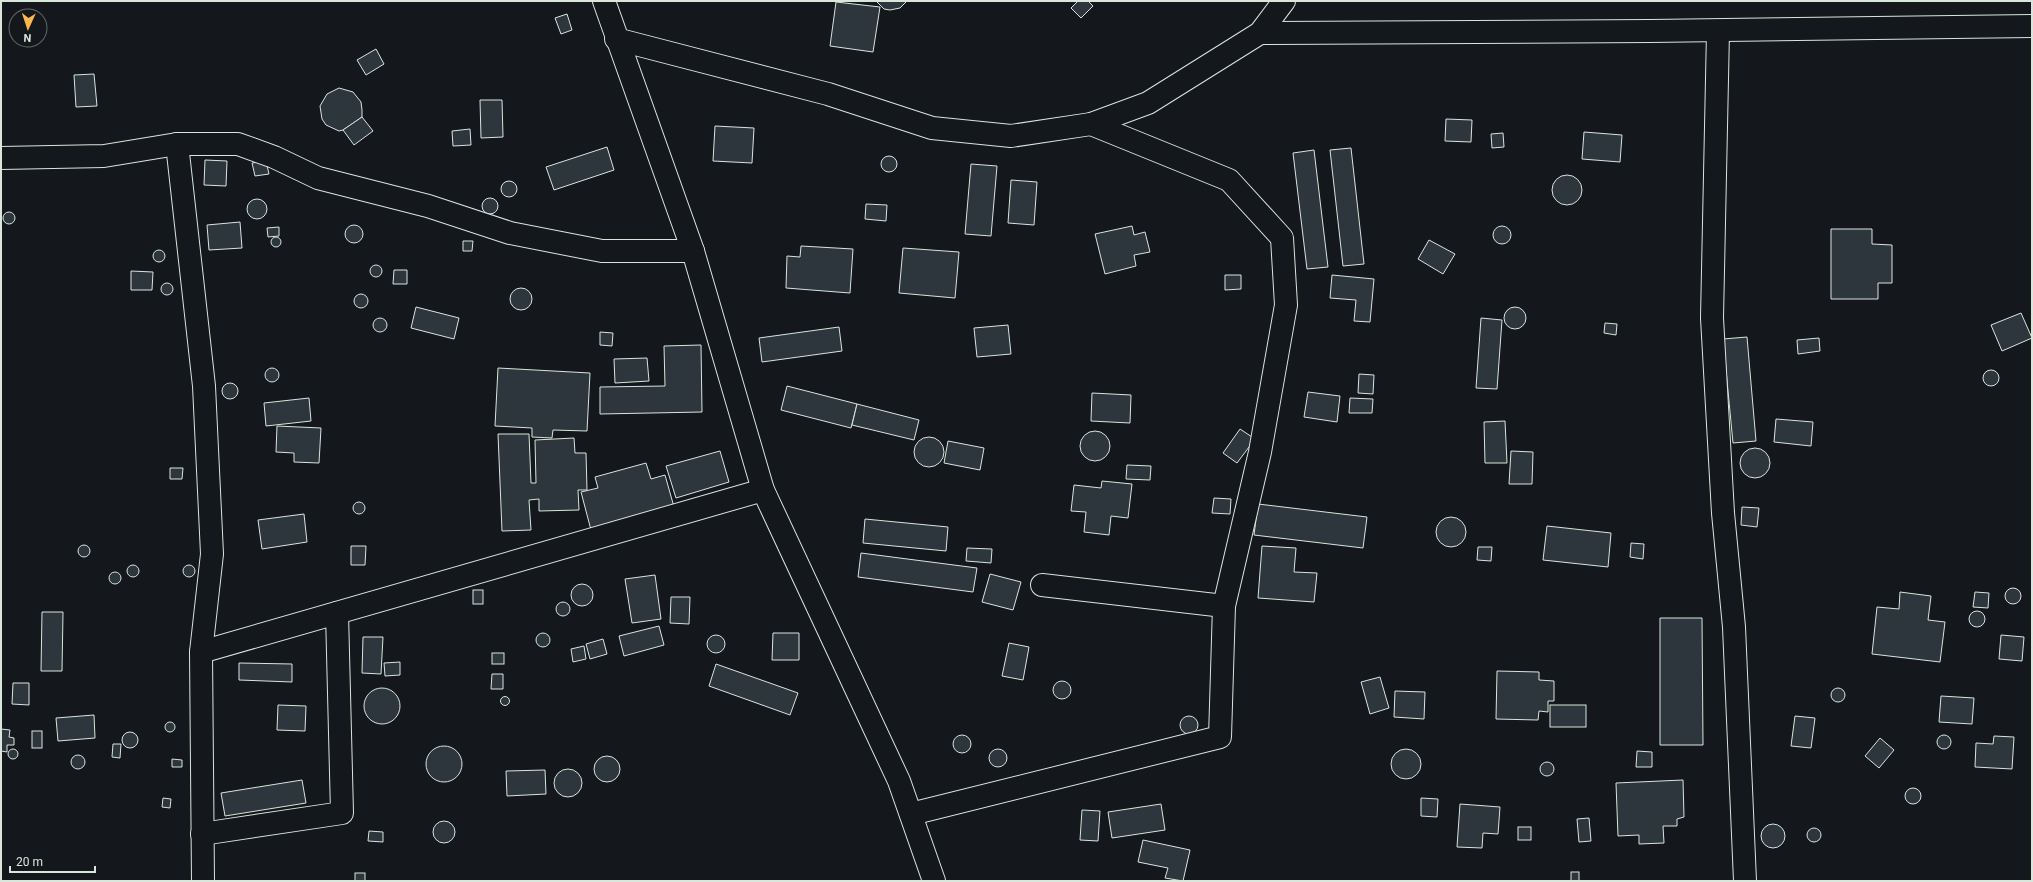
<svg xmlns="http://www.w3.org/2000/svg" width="2033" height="882" viewBox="0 0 2033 882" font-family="Roboto,sans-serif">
<rect width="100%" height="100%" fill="#14181c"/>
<g fill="#2c363c" stroke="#d8e6dc">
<path d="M 876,1 L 907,1 L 900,8 L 890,10 L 884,9 Z"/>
<path d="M 1078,1 L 1088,1 L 1093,6 L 1081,18 L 1071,8 Z"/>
<path d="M 836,2 L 880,7 L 873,52 L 830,46 Z"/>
<path d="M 567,14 L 572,30 L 561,34 L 555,18 Z"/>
<path d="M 376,49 L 384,64 L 366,75 L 357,60 Z"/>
<path d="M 94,74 L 97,106 L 76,107 L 74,75 Z"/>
<path d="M 339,88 L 353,92 L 361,102 L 362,110 L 362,117 L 343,130 L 339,131 L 326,125 L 322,119 L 320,106 L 327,94 Z"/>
<path d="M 480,100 L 502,100 L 503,137 L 481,138 Z"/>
<path d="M 362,117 L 373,131 L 354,145 L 343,130 Z"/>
<path d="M 1446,119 L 1472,120 L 1471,142 L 1445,141 Z"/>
<path d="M 715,126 L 754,128 L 752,163 L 713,161 Z"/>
<path d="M 470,129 L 471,145 L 453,146 L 452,131 Z"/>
<path d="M 1584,132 L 1622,135 L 1620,162 L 1582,159 Z"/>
<path d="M 1503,133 L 1504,147 L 1492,148 L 1491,134 Z"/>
<path d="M 607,147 L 614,170 L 554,190 L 546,167 Z"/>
<path d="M 1351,148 L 1364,264 L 1343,266 L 1330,150 Z"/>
<path d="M 1314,150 L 1328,267 L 1307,269 L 1293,153 Z"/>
<circle cx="889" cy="164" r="8"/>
<path d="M 205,160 L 227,161 L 226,186 L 204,185 Z"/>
<path d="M 266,161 L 269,174 L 255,176 L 252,163 Z"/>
<path d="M 971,164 L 997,166 L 991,236 L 965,234 Z"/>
<circle cx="1567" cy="190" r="15"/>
<path d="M 1011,180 L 1037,182 L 1034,225 L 1008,223 Z"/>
<circle cx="509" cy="189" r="8"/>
<circle cx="490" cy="206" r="8"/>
<circle cx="257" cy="209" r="10"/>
<path d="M 866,204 L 887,205 L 886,221 L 865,219 Z"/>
<circle cx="9" cy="218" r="6"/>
<path d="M 240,222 L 242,248 L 209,250 L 207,225 Z"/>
<circle cx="354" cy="234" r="9"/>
<circle cx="1502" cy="235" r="9"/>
<path d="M 1132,226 L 1134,235 L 1145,232 L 1150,252 L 1134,255 L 1136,266 L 1105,274 L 1095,234 Z"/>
<path d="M 279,227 L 279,236 L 268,237 L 267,228 Z"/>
<path d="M 1831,229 L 1872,229 L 1872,244 L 1892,245 L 1892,283 L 1878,283 L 1878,299 L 1831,299 Z"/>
<circle cx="276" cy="242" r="5"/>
<path d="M 1429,240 L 1455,254 L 1443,274 L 1418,259 Z"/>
<path d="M 463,241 L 473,241 L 472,251 L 463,251 Z"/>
<path d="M 801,246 L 853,249 L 850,293 L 786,288 L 787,256 L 800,257 Z"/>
<path d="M 903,248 L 959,252 L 955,298 L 899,293 Z"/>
<circle cx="159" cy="256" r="6"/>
<circle cx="376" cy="271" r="6"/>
<path d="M 394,270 L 407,270 L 407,284 L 393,284 Z"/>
<path d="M 131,271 L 153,272 L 152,290 L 131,290 Z"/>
<path d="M 1225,275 L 1241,275 L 1241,289 L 1225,290 Z"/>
<path d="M 1332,275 L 1374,279 L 1370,322 L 1354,321 L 1356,300 L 1330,298 Z"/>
<circle cx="167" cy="289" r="6"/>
<circle cx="521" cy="299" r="11"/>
<circle cx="361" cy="301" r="7"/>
<path d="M 416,307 L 459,318 L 454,339 L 411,328 Z"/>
<circle cx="1515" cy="318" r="11"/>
<path d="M 2021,313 L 2032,338 L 2002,351 L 1991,325 Z"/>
<circle cx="380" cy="325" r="7"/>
<path d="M 1481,318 L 1502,320 L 1497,389 L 1476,388 Z"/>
<path d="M 1605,323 L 1617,324 L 1616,335 L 1604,333 Z"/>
<path d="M 1008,325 L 1011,354 L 977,357 L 974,328 Z"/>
<path d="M 839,327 L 842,351 L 762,362 L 759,338 Z"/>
<path d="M 600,332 L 613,333 L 612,346 L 600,345 Z"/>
<path d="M 1747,337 L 1756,441 L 1733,443 L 1723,339 Z"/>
<path d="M 1819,338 L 1820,351 L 1798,354 L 1797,340 Z"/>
<path d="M 701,345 L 702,412 L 600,414 L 600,387 L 665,386 L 664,346 Z"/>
<path d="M 647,358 L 649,381 L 615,383 L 614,359 Z"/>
<circle cx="272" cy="375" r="7"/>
<path d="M 498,368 L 590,373 L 587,431 L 553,430 L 552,438 L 532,437 L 532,428 L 495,426 Z"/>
<circle cx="1991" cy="378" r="8"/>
<path d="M 1359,374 L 1374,375 L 1373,394 L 1358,393 Z"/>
<circle cx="230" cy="391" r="8"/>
<path d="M 787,386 L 857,404 L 851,428 L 781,410 Z"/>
<path d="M 1308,392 L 1340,396 L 1337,422 L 1304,417 Z"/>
<path d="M 1092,393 L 1131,395 L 1130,423 L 1091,421 Z"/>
<path d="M 309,398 L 311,421 L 266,426 L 264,403 Z"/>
<path d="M 1350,398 L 1373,399 L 1372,413 L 1349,413 Z"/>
<path d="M 857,404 L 919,420 L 914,440 L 852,425 Z"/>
<path d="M 1776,419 L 1813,422 L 1811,446 L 1774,442 Z"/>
<path d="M 1505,421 L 1507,463 L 1485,463 L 1484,422 Z"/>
<path d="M 277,426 L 321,428 L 319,463 L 294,462 L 294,453 L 276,452 Z"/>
<path d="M 1240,429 L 1255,439 L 1237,463 L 1223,453 Z"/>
<circle cx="1095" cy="446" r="15"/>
<path d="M 498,434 L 529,434 L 531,483 L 536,483 L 535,440 L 574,438 L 575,453 L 586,453 L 587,490 L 578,490 L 579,510 L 539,511 L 539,499 L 529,500 L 531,530 L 502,531 Z"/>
<circle cx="929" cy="452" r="15"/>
<path d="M 948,441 L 984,448 L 980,470 L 944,463 Z"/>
<circle cx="1755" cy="463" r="15"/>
<path d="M 720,451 L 729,482 L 676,498 L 666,466 Z"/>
<path d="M 1511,451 L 1533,452 L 1532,484 L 1509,484 Z"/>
<path d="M 646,463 L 651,479 L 665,475 L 674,507 L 591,530 L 581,492 L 598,488 L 595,477 Z"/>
<path d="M 1127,465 L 1151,466 L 1150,480 L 1126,479 Z"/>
<path d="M 170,468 L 183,468 L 182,479 L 170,479 Z"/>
<path d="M 1102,481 L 1132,484 L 1128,518 L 1111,516 L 1109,535 L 1084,532 L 1086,512 L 1071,511 L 1074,485 L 1101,488 Z"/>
<path d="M 1214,498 L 1231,499 L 1230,514 L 1212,513 Z"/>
<circle cx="359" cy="508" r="6"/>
<path d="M 1258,504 L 1367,517 L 1363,548 L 1254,535 Z"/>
<path d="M 1742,507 L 1759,508 L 1757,527 L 1741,525 Z"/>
<path d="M 304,514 L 307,542 L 262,549 L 258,520 Z"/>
<circle cx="1451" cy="532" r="15"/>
<path d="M 865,519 L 948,527 L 946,551 L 863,543 Z"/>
<path d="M 1547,526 L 1611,533 L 1608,567 L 1543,560 Z"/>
<path d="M 1631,543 L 1644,544 L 1643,559 L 1630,557 Z"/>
<circle cx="84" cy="551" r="6"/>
<path d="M 351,546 L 366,546 L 365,565 L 351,565 Z"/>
<path d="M 1262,546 L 1296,548 L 1294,572 L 1317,573 L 1314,602 L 1258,598 Z"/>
<path d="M 1478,547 L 1492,547 L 1491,561 L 1477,560 Z"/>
<path d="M 967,548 L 992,549 L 991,563 L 966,561 Z"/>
<path d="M 861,553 L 977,568 L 973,592 L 858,577 Z"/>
<circle cx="133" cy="571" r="6"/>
<circle cx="189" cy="571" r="6"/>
<circle cx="115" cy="578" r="6"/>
<path d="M 990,574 L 1021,582 L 1013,610 L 982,602 Z"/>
<path d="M 655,575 L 661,619 L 632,623 L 625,579 Z"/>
<circle cx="582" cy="595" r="11"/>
<circle cx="2013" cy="596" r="8"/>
<rect x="473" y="590" width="10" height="14"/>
<path d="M 1900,592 L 1931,596 L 1928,620 L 1945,622 L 1940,662 L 1872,654 L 1877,607 L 1899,609 Z"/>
<path d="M 1975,592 L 1989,593 L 1988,608 L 1973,607 Z"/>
<path d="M 671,597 L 690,597 L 689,624 L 670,623 Z"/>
<circle cx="563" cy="609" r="7"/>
<circle cx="1977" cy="619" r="8"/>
<path d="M 42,612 L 63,612 L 62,671 L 41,671 Z"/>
<path d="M 1660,618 L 1702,618 L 1703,745 L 1660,745 Z"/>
<path d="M 659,626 L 664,645 L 624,656 L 619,636 Z"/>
<path d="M 773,633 L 799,633 L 799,660 L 772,660 Z"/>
<circle cx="543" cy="640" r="7"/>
<circle cx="716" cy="644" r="9"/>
<path d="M 2001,635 L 2024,637 L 2022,661 L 1999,659 Z"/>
<path d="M 363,637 L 383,637 L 381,674 L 362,673 Z"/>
<path d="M 603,639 L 607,654 L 590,659 L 586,644 Z"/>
<path d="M 1009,643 L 1029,647 L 1023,680 L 1002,676 Z"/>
<path d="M 584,646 L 586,659 L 573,662 L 571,649 Z"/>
<rect x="492" y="653" width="12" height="11"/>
<path d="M 400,662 L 400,675 L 385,676 L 384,663 Z"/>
<path d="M 239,663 L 292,664 L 292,682 L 239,680 Z"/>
<path d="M 716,664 L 798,693 L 790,715 L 709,686 Z"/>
<path d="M 1497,671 L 1539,672 L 1539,680 L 1554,681 L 1554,701 L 1548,701 L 1548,712 L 1539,711 L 1538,720 L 1496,719 Z"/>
<path d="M 492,674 L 503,674 L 503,689 L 491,689 Z"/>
<path d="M 1380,677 L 1389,708 L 1370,714 L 1361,682 Z"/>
<circle cx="1062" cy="690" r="9"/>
<path d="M 13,683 L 29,683 L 29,705 L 12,704 Z"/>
<circle cx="1838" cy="695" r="7"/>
<circle cx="382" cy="706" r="18"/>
<path d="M 1395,691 L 1425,692 L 1424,719 L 1394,717 Z"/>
<path d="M 1941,696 L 1974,698 L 1972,724 L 1939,722 Z"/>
<circle cx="505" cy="701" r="4.5"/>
<path d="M 278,705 L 306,706 L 305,731 L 277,730 Z"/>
<rect x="1550" y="705" width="36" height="22"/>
<path d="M 94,715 L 95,738 L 58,741 L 56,718 Z"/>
<circle cx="1189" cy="725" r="9"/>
<path d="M 1795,716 L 1815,718 L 1811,748 L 1791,746 Z"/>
<circle cx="170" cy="727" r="5"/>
<path d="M 1,729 L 10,730 L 9,737 L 14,738 L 14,745 L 7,745 L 7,752 L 1,751 Z"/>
<rect x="32" y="731" width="10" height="17"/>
<circle cx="130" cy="740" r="8"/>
<circle cx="962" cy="744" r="9"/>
<circle cx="1944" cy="742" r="7"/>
<path d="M 1994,736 L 2014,737 L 2012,769 L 1975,767 L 1976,743 L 1993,744 Z"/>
<path d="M 1880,738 L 1894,750 L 1879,768 L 1865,756 Z"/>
<path d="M 113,744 L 121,744 L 120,758 L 112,757 Z"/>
<circle cx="444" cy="764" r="18"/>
<circle cx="998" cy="758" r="9"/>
<circle cx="1406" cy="764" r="15"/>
<circle cx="13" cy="754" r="5"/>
<path d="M 1637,751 L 1652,752 L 1652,767 L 1636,767 Z"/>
<circle cx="78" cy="762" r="7"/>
<circle cx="607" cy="769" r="13"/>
<path d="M 172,759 L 182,760 L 182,767 L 172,767 Z"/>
<circle cx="1547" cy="769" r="7"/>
<circle cx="568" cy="783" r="14"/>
<path d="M 545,770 L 546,794 L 507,796 L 506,771 Z"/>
<path d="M 302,780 L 306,803 L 225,816 L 221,793 Z"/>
<path d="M 1683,780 L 1684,817 L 1677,819 L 1677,826 L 1663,826 L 1664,843 L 1639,844 L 1639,835 L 1618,836 L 1616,783 Z"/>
<circle cx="1913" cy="796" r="8"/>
<path d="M 163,798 L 171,799 L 170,808 L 162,807 Z"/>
<path d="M 1421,798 L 1438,799 L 1437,817 L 1421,816 Z"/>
<path d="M 1161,804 L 1165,830 L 1112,838 L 1108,812 Z"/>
<path d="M 1460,804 L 1500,807 L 1498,834 L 1483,833 L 1482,848 L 1457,847 Z"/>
<path d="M 1082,810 L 1100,811 L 1098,841 L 1080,840 Z"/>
<path d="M 1589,818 L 1591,841 L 1579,842 L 1577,819 Z"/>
<circle cx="444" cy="832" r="11"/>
<circle cx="1773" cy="836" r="12"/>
<rect x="1518" y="827" width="13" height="13"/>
<circle cx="1814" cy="835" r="7"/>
<path d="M 369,831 L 383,832 L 383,842 L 368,841 Z"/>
<path d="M 1143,840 L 1190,850 L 1183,881 L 1165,878 L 1168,868 L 1138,862 Z"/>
<rect x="1571" y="872" width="8" height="9"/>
<rect x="355" y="873" width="10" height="8"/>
</g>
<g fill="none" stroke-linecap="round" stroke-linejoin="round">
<g stroke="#d8e6dc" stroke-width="24">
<g id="minor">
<path d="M 604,1 L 693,251 L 763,490 L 899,781 L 934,881"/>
<path d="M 1718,31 L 1712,318 L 1723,513 L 1734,627 L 1745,881"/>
<path d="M 1260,33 L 1650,31 L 2032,26"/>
<path d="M 616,39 L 828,94 L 932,128 L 1011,136 L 1091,124 L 1148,103 L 1260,33 L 1284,1"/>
<path d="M 177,144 L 204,386 L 212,554 L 201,652 L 203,881"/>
<path d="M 1,158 L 104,156 L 177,144 L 238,144 L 274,157 L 318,178 L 428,206 L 510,233 L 602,251 L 693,251"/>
<path d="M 1042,585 L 1224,606 L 1260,452 L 1286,305 L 1282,238 L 1229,180 L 1091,124"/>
<path d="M 201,652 L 763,490"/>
<path d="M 911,814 L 1220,737 L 1224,606"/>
<path d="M 202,834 L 342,813 L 337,613"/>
</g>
</g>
<use href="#minor" stroke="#14181c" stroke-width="22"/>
</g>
<rect width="2033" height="882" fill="none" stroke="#d8e6dc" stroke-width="4"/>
<g transform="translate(28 28) rotate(183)"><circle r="19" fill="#14181c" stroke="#626a69"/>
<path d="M0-3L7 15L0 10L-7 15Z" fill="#ffb74d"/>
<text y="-6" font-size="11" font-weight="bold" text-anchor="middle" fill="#d8e6dc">N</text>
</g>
<path d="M10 866v6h85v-6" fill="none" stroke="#d8e6dc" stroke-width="2"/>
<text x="16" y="866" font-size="12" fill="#d8e6dc" stroke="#14181c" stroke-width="3" paint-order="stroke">20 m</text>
</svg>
